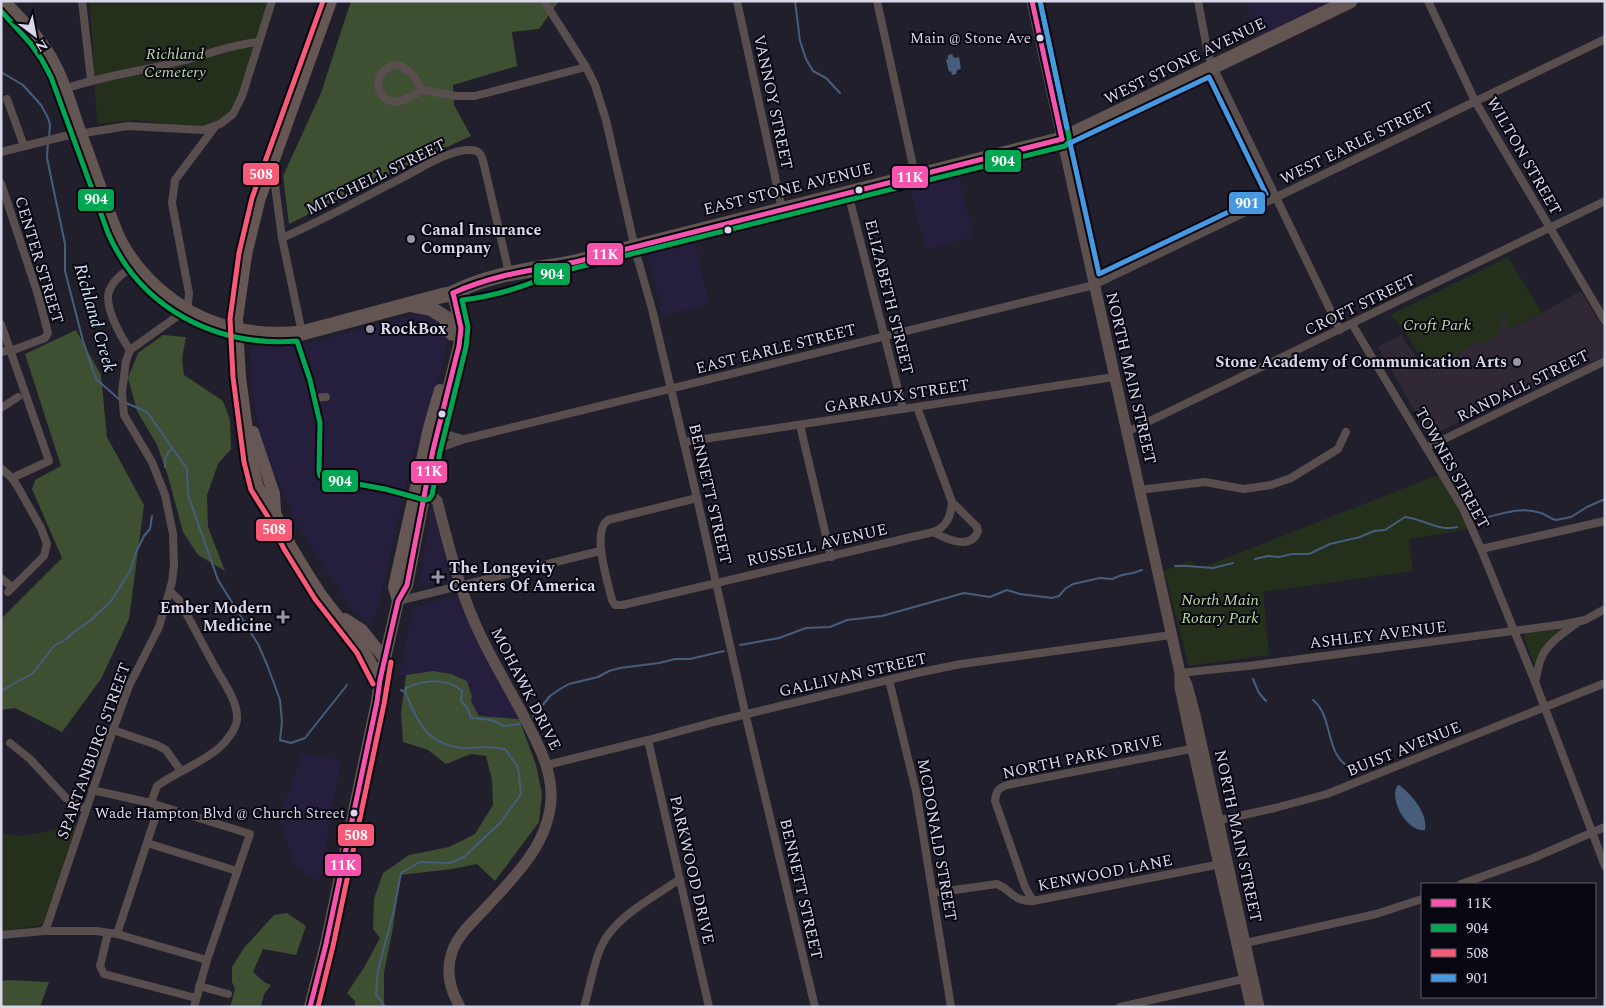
<svg xmlns="http://www.w3.org/2000/svg" width="1606" height="1008" viewBox="0 0 1606 1008" font-family="Spectral,serif">
<rect width="100%" height="100%" fill="#221f2d"/>
<g fill="#251e3c">
<path d="M 1245,1 L 1328,1 L 1328,2 L 1258,36 Z"/>
<path d="M 958,175 L 974,237 L 926,250 L 909,187 Z"/>
<path d="M 695,241 L 709,304 L 663,316 L 647,253 Z"/>
<path d="M 430,310 L 447,331 L 446,353 L 420,439 L 413,454 L 377,613 L 371,624 L 351,608 L 297,526 L 265,449 L 256,414 L 251,385 L 250,346 L 270,347 L 316,341 Z"/>
<path d="M 431,507 L 435,515 L 450,581 L 419,586 Z"/>
<path d="M 459,594 L 519,719 L 479,716 L 471,701 L 433,671 L 399,676 L 413,608 Z"/>
<path d="M 303,753 L 341,760 L 319,882 L 295,867 L 278,818 Z"/>
</g>
<path fill="#312836" d="M 1581,291 L 1605,331 L 1605,356 L 1429,436 L 1378,347 L 1401,335 L 1425,370 L 1454,357 L 1465,334 L 1506,315 L 1507,330 L 1542,313 Z"/>
<g fill="#242f1c">
<path d="M 90,1 L 268,1 L 240,93 L 227,114 L 216,121 L 202,126 L 173,125 L 136,120 L 97,124 Z"/>
<path d="M 1508,257 L 1542,313 L 1506,330 L 1506,315 L 1501,317 L 1501,327 L 1499,333 L 1493,337 L 1486,341 L 1472,345 L 1454,357 L 1430,368 L 1418,353 L 1404,329 L 1390,315 Z"/>
<path d="M 1438,475 L 1455,504 L 1468,529 L 1409,539 L 1413,571 L 1263,592 L 1269,655 L 1189,666 L 1164,571 L 1191,560 L 1195,567 L 1203,567 Z"/>
<path d="M 1568,626 C 1552,639 1539,645 1535,667 L 1524,638 L 1526,632 Z"/>
<path d="M 77,823 L 44,922 L 39,926 L 1,931 L 1,832 C 20,842 57,828 77,823 Z"/>
</g>
<g fill="#3e4f32">
<path d="M 351,1 L 559,1 L 539,29 L 512,32 L 517,66 L 453,85 L 454,105 L 471,136 L 406,166 L 289,224 L 283,176 L 321,93 Z"/>
<path d="M 76,330 L 101,375 L 107,437 L 144,505 L 129,619 L 101,679 L 62,732 L 15,708 L 1,710 L 1,619 L 62,558 L 32,489 L 35,480 L 61,466 L 25,354 Z"/>
<path d="M 163,335 L 186,337 L 182,358 L 184,375 L 223,401 L 230,420 L 231,449 L 218,464 L 207,495 L 208,527 L 225,571 L 198,555 L 183,532 L 168,476 L 157,445 L 137,411 L 128,378 L 138,353 Z"/>
<path d="M 433,671 L 451,674 L 467,681 L 472,697 L 471,701 L 479,716 L 519,719 L 536,765 L 542,794 L 539,822 L 495,881 L 477,864 L 452,869 L 400,875 L 393,928 L 384,972 L 384,1007 L 355,1007 L 355,1001 L 347,993 L 365,966 L 380,938 L 373,929 L 374,899 L 383,873 L 409,855 L 449,847 L 475,834 L 493,805 L 492,780 L 486,756 L 471,754 L 446,764 L 428,750 L 403,742 L 401,713 L 406,675 Z"/>
<path d="M 287,913 L 306,926 L 296,955 L 263,949 L 253,972 L 264,982 L 271,985 L 264,994 L 261,1007 L 230,1007 L 235,989 L 232,982 L 232,967 L 244,948 L 274,915 Z"/>
<path d="M 7,980 L 49,982 L 40,1007 L 1,1007 L 1,981 Z"/>
</g>
<g fill="#465e7c">
<path d="M 952,54 L 954,58 L 959,57 L 961,69 L 957,70 L 956,74 L 952,75 L 951,71 L 949,72 L 946,60 L 948,59 L 948,55 Z"/>
<path d="M 1399,785 C 1411,794 1428,813 1425,830 C 1408,833 1389,801 1397,786 Z"/>
</g>
<g fill="none" stroke-linecap="round" stroke-linejoin="round">
<g stroke="#465e7c" stroke-width="2">
<path d="M 795,1 L 800,41 L 806,59 L 813,71 L 826,78 L 840,93"/>
<path d="M 1,72 L 23,85 L 41,105 L 48,118 L 50,125 L 49,138"/>
<path d="M 48,142 L 47,158 L 65,244 L 65,271 L 83,341 L 96,379 L 120,400"/>
<path d="M 126,403 L 147,412 L 187,469 L 188,495 L 218,580 L 258,644 L 268,667 L 280,700 L 282,722 L 280,740 L 291,743 L 305,738 L 347,685"/>
<path d="M 165,467 C 165,459 165,454 172,449"/>
<path d="M 1483,518 C 1503,514 1520,506 1541,513 C 1547,515 1550,519 1556,520 L 1571,517 L 1587,507 L 1605,499"/>
<path d="M 1255,559 L 1268,556 L 1279,557 L 1292,554 L 1309,554 L 1330,544 L 1360,537 L 1374,531 L 1385,530 L 1405,517 C 1421,518 1439,532 1457,527"/>
<path d="M 1175,566 L 1187,566 L 1213,568 L 1233,563"/>
<path d="M 740,645 L 779,638 L 806,628 L 830,627 L 847,620 L 882,616 L 964,593 L 990,597 L 1007,590 L 1020,594 L 1052,598 L 1059,596 L 1065,589 L 1073,584 L 1100,578 L 1112,579 L 1122,575 L 1133,573 L 1142,570"/>
<path d="M 1253,679 L 1259,693 L 1266,701"/>
<path d="M 1,691 L 33,673 L 54,646 L 66,639 L 74,632 L 91,620 L 111,601 L 130,571 L 136,552 L 144,536 L 150,529 L 152,516"/>
<path d="M 405,692 L 406,688 C 423,680 447,677 462,691 L 461,701 L 468,709 L 471,718 L 491,720 L 505,726 L 520,724"/>
<path d="M 1313,700 C 1335,718 1323,757 1354,770"/>
<path d="M 533,717 L 550,696 L 560,689 L 569,684 L 598,677 L 609,671 L 620,668 L 659,663 L 675,659 L 690,659 L 724,651"/>
<path d="M 385,1007 L 376,994 L 378,970 L 394,910 L 401,873 L 420,862 L 450,863 L 464,857 L 501,822 L 521,794 L 518,767 L 505,749 C 498,748 492,747 485,747 C 478,747 470,749 462,748 C 426,744 418,722 405,692 L 401,690"/>
</g>
<g stroke="#594e4e" stroke-width="8">
<path d="M 82,1 L 91,80"/>
<path d="M 544,1 L 586,67 L 595,85 L 606,120 L 636,253 L 652,309 L 697,498 L 747,721 L 815,1007"/>
<path d="M 737,1 L 782,209"/>
<path d="M 877,1 L 915,175"/>
<path d="M 1198,1 L 1208,54 L 1213,67 L 1340,330"/>
<path d="M 1428,1 L 1475,101 L 1605,321"/>
<path d="M 396,65 C 409,68 417,79 422,90 C 415,94 408,99 400,101 C 375,106 369,70 396,65 Z"/>
<path d="M 64,89 C 102,76 142,71 181,61 C 207,55 232,44 259,42"/>
<path d="M 422,90 L 456,96 L 475,96 L 586,67"/>
<path d="M 7,99 L 24,146"/>
<path d="M 1,152 L 65,136 L 128,126 L 203,130 L 220,124 L 233,114 L 242,96 L 272,1"/>
<path d="M 273,170 L 282,238 L 302,333"/>
<path d="M 1,183 L 38,295 L 48,333 L 45,338 L 16,349 L 1,352"/>
<path d="M 848,193 L 903,409"/>
<path d="M 282,238 C 321,221 359,200 398,180 C 416,171 451,148 471,150 C 481,150 482,157 484,165 L 509,273"/>
<path d="M 1,324 L 49,461 L 12,478"/>
<path d="M 1352,324 L 1463,509 L 1481,549 L 1535,682 L 1605,866"/>
<path d="M 130,350 C 121,337 102,304 110,289 C 115,278 126,271 135,265"/>
<path d="M 314,398 L 326,397"/>
<path d="M 917,407 L 952,502 L 977,527 L 978,531 C 971,551 946,539 933,532"/>
<path d="M 1,408 L 18,397"/>
<path d="M 439,425 L 445,434 L 463,439"/>
<path d="M 800,425 L 831,557"/>
<path d="M 1127,432 L 1605,201"/>
<path d="M 684,442 L 1114,377"/>
<path d="M 1426,448 L 1605,361"/>
<path d="M 433,450 L 465,439 L 1094,285 L 1605,39"/>
<path d="M 1,468 L 12,478 L 19,489 L 41,528 L 47,544 L 44,556 L 8,592"/>
<path d="M 1139,490 L 1205,482 L 1244,489 L 1271,485 L 1291,478 L 1338,449 L 1346,432"/>
<path d="M 697,498 L 608,520 C 591,531 608,583 612,600 L 615,605 L 623,605 L 933,532 C 947,527 951,516 952,502"/>
<path d="M 1481,549 L 1605,521"/>
<path d="M 1,578 L 12,587"/>
<path d="M 398,601 L 600,551"/>
<path d="M 1180,673 L 1256,665 L 1565,624 L 1585,620 L 1605,609"/>
<path d="M 889,680 L 916,791 L 951,1007"/>
<path d="M 1535,682 C 1537,675 1538,666 1541,659 C 1546,644 1565,632 1577,623"/>
<path d="M 113,730 L 157,745 L 166,750 L 181,771"/>
<path d="M 648,740 L 709,1007"/>
<path d="M 10,743 L 30,759 L 66,798 L 85,809"/>
<path d="M 547,765 L 648,740 L 714,722 L 917,673 L 961,664 L 1171,635"/>
<path d="M 92,790 L 151,803 L 250,834 L 207,960 L 194,1007"/>
<path d="M 151,803 L 157,786 L 160,784 C 179,771 201,763 219,748 C 227,741 238,727 237,716 C 236,698 223,682 215,667 C 205,649 196,631 186,613 L 179,600 L 170,591"/>
<path d="M 1216,821 L 1275,808 L 1327,794 L 1605,683"/>
<path d="M 147,843 L 237,871"/>
<path d="M 1461,884 L 1531,859 L 1605,827"/>
<path d="M 933,893 L 997,884 C 1013,891 1012,901 1033,901 L 1221,864"/>
<path d="M 1033,901 L 1025,887 L 995,801 C 996,792 998,788 1007,785 L 1196,748"/>
<path d="M 44,931 L 96,931 L 117,934 L 207,960"/>
<path d="M 108,933 L 100,966 L 104,974 L 196,998"/>
<path d="M 117,934 L 159,806"/>
<path d="M 1,935 L 44,931 L 48,923 L 113,730 L 129,686 L 159,627 L 172,582 L 174,565 L 173,534 L 165,495 L 152,462 L 124,415 L 122,392 L 126,361 L 130,350 L 186,310 L 188,305 L 189,293 L 172,203 L 175,180 L 214,128"/>
<path d="M 1241,944 L 1376,914 L 1422,899"/>
<path d="M 199,986 L 228,994"/>
<path d="M 584,1007 C 590,987 593,965 601,947 C 614,917 654,897 680,879"/>
<path d="M 1120,1007 L 1248,978"/>
</g>
<g stroke="#5e504e" stroke-width="11">
<path d="M 1032,1 L 1180,673 L 1180,687 L 1193,749 L 1251,1007"/>
<path d="M 416,491 L 430,495 L 437,501 C 448,542 457,582 474,621 C 487,652 505,681 521,711 C 535,739 553,768 551,800 C 548,847 511,880 481,913 C 470,924 457,937 452,952 C 445,972 450,990 460,1007"/>
<path d="M 1184,679 L 1187,685 L 1195,715 L 1259,1007"/>
</g>
<g stroke="#675754" stroke-width="12">
<path d="M 237,319 L 246,255 L 259,201 L 331,1"/>
<path d="M 238,343 L 240,377 L 251,461 L 258,487 L 275,513 L 290,545 L 307,573 L 321,595 L 363,649 L 380,680"/>
<path d="M 253,432 L 274,494 L 275,511"/>
<path d="M 398,601 L 394,587 L 429,428 L 440,390"/>
<path d="M 345,619 L 362,630 L 385,659"/>
<path d="M 310,1007 L 326,944 L 377,702 L 380,680 L 398,601 L 407,585 L 433,450 L 459,346 L 461,328 L 453,293"/>
</g>
<g stroke="#635552" stroke-width="15">
<path d="M 2,1 C 21,21 41,40 54,66 C 65,87 71,110 79,133 C 87,154 95,176 102,197 C 109,215 114,233 124,249 C 140,276 165,298 192,314 C 226,332 263,337 302,333 L 444,295 L 462,293"/>
<path d="M 453,293 C 491,273 534,270 575,262 L 1062,139 L 1350,1"/>
<path d="M 413,305 L 430,308 L 446,318 L 452,333"/>
</g>
<path stroke="#675754" stroke-width="12" d="M 237,319 L 238,343"/>
<g stroke="#080611" stroke-width="9">
<g id="bus-1">
<path d="M 1032,1 L 1062,139"/>
<path d="M 453,293 C 492,275 533,270 575,262 L 1062,139"/>
<path d="M 310,1007 L 326,944 L 377,702 L 380,680 L 398,601 L 407,585 L 433,450 L 459,346 L 461,328 L 453,293"/>
</g>
</g>
<g stroke="#080611" stroke-width="9">
<path id="bus-2" d="M 1,11 L 31,44 L 42,60 L 51,77 L 108,233 C 141,309 216,347 297,341 L 310,380 L 320,423 L 319,471 L 320,476 L 325,478 L 385,489 L 425,500 L 429,499 L 432,495 L 440,452 L 466,347 L 468,327 L 462,300 C 494,296 525,287 555,273 L 1065,146 L 1069,142 L 1069,137 L 1040,1"/>
</g>
<g stroke="#080611" stroke-width="9">
<g id="bus-3">
<path d="M 323,1 L 252,198 L 239,253 L 230,319 L 233,377 L 244,462 L 251,490 L 268,517 L 284,549 L 315,599 L 357,653 L 373,684"/>
<path d="M 318,1007 L 333,946 L 384,704 L 391,662"/>
</g>
</g>
<g stroke="#080611" stroke-width="9">
<g id="bus-4">
<path d="M 1040,1 L 1067,128"/>
<path d="M 1209,77 L 1266,194 L 1099,274 L 1070,143 Z"/>
</g>
</g>
<use href="#bus-1" stroke="#f653ac" stroke-width="5"/>
<use href="#bus-2" stroke="#00a651" stroke-width="5"/>
<use href="#bus-3" stroke="#f75a77" stroke-width="5"/>
<use href="#bus-4" stroke="#4699e1" stroke-width="5"/>
</g>
<g fill="#d9d7e9" stroke="#080611" stroke-width="2">
<circle cx="1040" cy="38" r="4.5"/>
<circle cx="859" cy="190" r="4.5"/>
<circle cx="728" cy="230" r="4.5"/>
<circle cx="442" cy="414" r="4.5"/>
<circle cx="354" cy="813" r="4.5"/>
</g>
<g fill="#9997a7" stroke="#080611" stroke-width="2">
<circle cx="411" cy="239" r="5"/>
<circle cx="370" cy="329" r="5"/>
<circle cx="1517" cy="362" r="5"/>
<path d="M435.5 569.5h5v5h5v5h-5v5h-5v-5h-5v-5h5z"/>
<path d="M280.5 609.5h5v5h5v5h-5v5h-5v-5h-5v-5h5z"/>
</g>
<g text-anchor="middle" dominant-baseline="central" stroke-width="4" stroke-linejoin="round" paint-order="stroke">
<g font-size="15" fill="#d9d7e9" stroke="#080611" text-anchor="end">
<text x="1031" y="38">Main @ Stone Ave</text>
<text x="345" y="813">Wade Hampton Blvd @ Church Street</text>
</g>
<g font-size="16" font-style="italic" fill="#b7db9e" stroke="#080611">
<text x="175" y="54">Richland<tspan x="175" dy="18">Cemetery</tspan></text>
<text x="1437" y="325">Croft Park</text>
<text x="1220" y="600">North Main<tspan x="1220" dy="18">Rotary Park</tspan></text>
</g>
<g font-size="16" fill="#d9d7e9" stroke="#080611">
<text transform="translate(1185 61) rotate(-26)">WEST STONE AVENUE</text>
<text transform="translate(773 102) rotate(78)">VANNOY STREET</text>
<text transform="translate(1357 143) rotate(-26)">WEST EARLE STREET</text>
<text transform="translate(1524 156) rotate(60)">WILTON STREET</text>
<text transform="translate(376 177) rotate(-26)">MITCHELL STREET</text>
<text transform="translate(788 189) rotate(-14)">EAST STONE AVENUE</text>
<text transform="translate(39 260) rotate(73)">CENTER STREET</text>
<text transform="translate(889 297) rotate(76)">ELIZABETH STREET</text>
<text transform="translate(1360 305) rotate(-26)">CROFT STREET</text>
<text transform="translate(776 349) rotate(-14)">EAST EARLE STREET</text>
<text transform="translate(1131 378) rotate(77)">NORTH MAIN STREET</text>
<text transform="translate(1523 386) rotate(-26)">RANDALL STREET</text>
<text transform="translate(897 396) rotate(-9)">GARRAUX STREET</text>
<text transform="translate(1452 468) rotate(61)">TOWNES STREET</text>
<text transform="translate(710 494) rotate(77)">BENNETT STREET</text>
<text transform="translate(817 545) rotate(-13)">RUSSELL AVENUE</text>
<text transform="translate(1378 635) rotate(-7)">ASHLEY AVENUE</text>
<text transform="translate(853 675) rotate(-13)">GALLIVAN STREET</text>
<text transform="translate(526 689) rotate(63)">MOHAWK DRIVE</text>
<text transform="translate(1404 749) rotate(-22)">BUIST AVENUE</text>
<text transform="translate(94 751) rotate(-70)">SPARTANBURG STREET</text>
<text transform="translate(1082 757) rotate(-12)">NORTH PARK DRIVE</text>
<text transform="translate(1238 836) rotate(78)">NORTH MAIN STREET</text>
<text transform="translate(937 840) rotate(80)">MCDONALD STREET</text>
<text transform="translate(692 870) rotate(77)">PARKWOOD DRIVE</text>
<text transform="translate(1105 873) rotate(-11)">KENWOOD LANE</text>
<text transform="translate(801 889) rotate(77)">BENNETT STREET</text>
</g>
<g font-size="16" font-weight="bold" fill="#d9d7e9" stroke="#080611" text-anchor="start">
<text x="421" y="230">Canal Insurance<tspan x="421" dy="18">Company</tspan></text>
<text x="380" y="329">RockBox</text>
<text x="1507" y="362" text-anchor="end">Stone Academy of Communication Arts</text>
<text x="449" y="568">The Longevity<tspan x="449" dy="18">Centers Of America</tspan></text>
<text x="272" y="608" text-anchor="end">Ember Modern<tspan x="272" dy="18">Medicine</tspan></text>
</g>
<g font-size="18" font-style="italic" fill="#d3e5fc" stroke="#080611">
<text transform="translate(95 318) rotate(74)">Richland Creek</text>
</g>
</g>
<g stroke="#080611" stroke-width="2">
<rect x="984" y="149" width="38" height="24" rx="5" fill="#00a651"/>
<rect x="242" y="162" width="38" height="24" rx="5" fill="#f75a77"/>
<rect x="891" y="165" width="38" height="24" rx="5" fill="#f653ac"/>
<rect x="77" y="188" width="38" height="24" rx="5" fill="#00a651"/>
<rect x="1228" y="191" width="38" height="24" rx="5" fill="#4699e1"/>
<rect x="586" y="242" width="38" height="24" rx="5" fill="#f653ac"/>
<rect x="533" y="262" width="38" height="24" rx="5" fill="#00a651"/>
<rect x="410" y="460" width="38" height="24" rx="5" fill="#f653ac"/>
<rect x="321" y="469" width="38" height="24" rx="5" fill="#00a651"/>
<rect x="255" y="518" width="38" height="24" rx="5" fill="#f75a77"/>
<rect x="337" y="823" width="38" height="24" rx="5" fill="#f75a77"/>
<rect x="324" y="853" width="38" height="24" rx="5" fill="#f653ac"/>
</g>
<g font-size="14" text-anchor="middle" font-weight="bold" fill="#fff">
<text x="1003" y="166">904</text>
<text x="261" y="179">508</text>
<text x="910" y="182">11K</text>
<text x="96" y="204">904</text>
<text x="1247" y="208">901</text>
<text x="605" y="259">11K</text>
<text x="552" y="279">904</text>
<text x="429" y="476">11K</text>
<text x="340" y="486">904</text>
<text x="274" y="534">508</text>
<text x="356" y="840">508</text>
<text x="343" y="870">11K</text>
</g>
<rect width="1606" height="1008" fill="none" stroke="#d9d7e9" stroke-width="5"/>
<rect x="1421" y="883" width="175" height="115" fill="#080611" stroke="#5c5a67"/>
<rect x="1431" y="899" width="25" height="8" fill="#f653ac" stroke="#5c5a67"/>
<text x="1466" y="908" font-size="15" fill="#d9d7e9">11K</text>
<rect x="1431" y="924" width="25" height="8" fill="#00a651" stroke="#5c5a67"/>
<text x="1466" y="933" font-size="15" fill="#d9d7e9">904</text>
<rect x="1431" y="949" width="25" height="8" fill="#f75a77" stroke="#5c5a67"/>
<text x="1466" y="958" font-size="15" fill="#d9d7e9">508</text>
<rect x="1431" y="974" width="25" height="8" fill="#4699e1" stroke="#5c5a67"/>
<text x="1466" y="983" font-size="15" fill="#d9d7e9">901</text>
<g transform="translate(35 35) rotate(148)" stroke="#080611" stroke-width="4" paint-order="stroke">
<path d="M0-4L9 19L0 12L-9 19Z" fill="#d9d7e9"/>
<text y="-8" font-size="14" font-weight="bold" text-anchor="middle" fill="#d9d7e9">N</text>
</g>
</svg>
